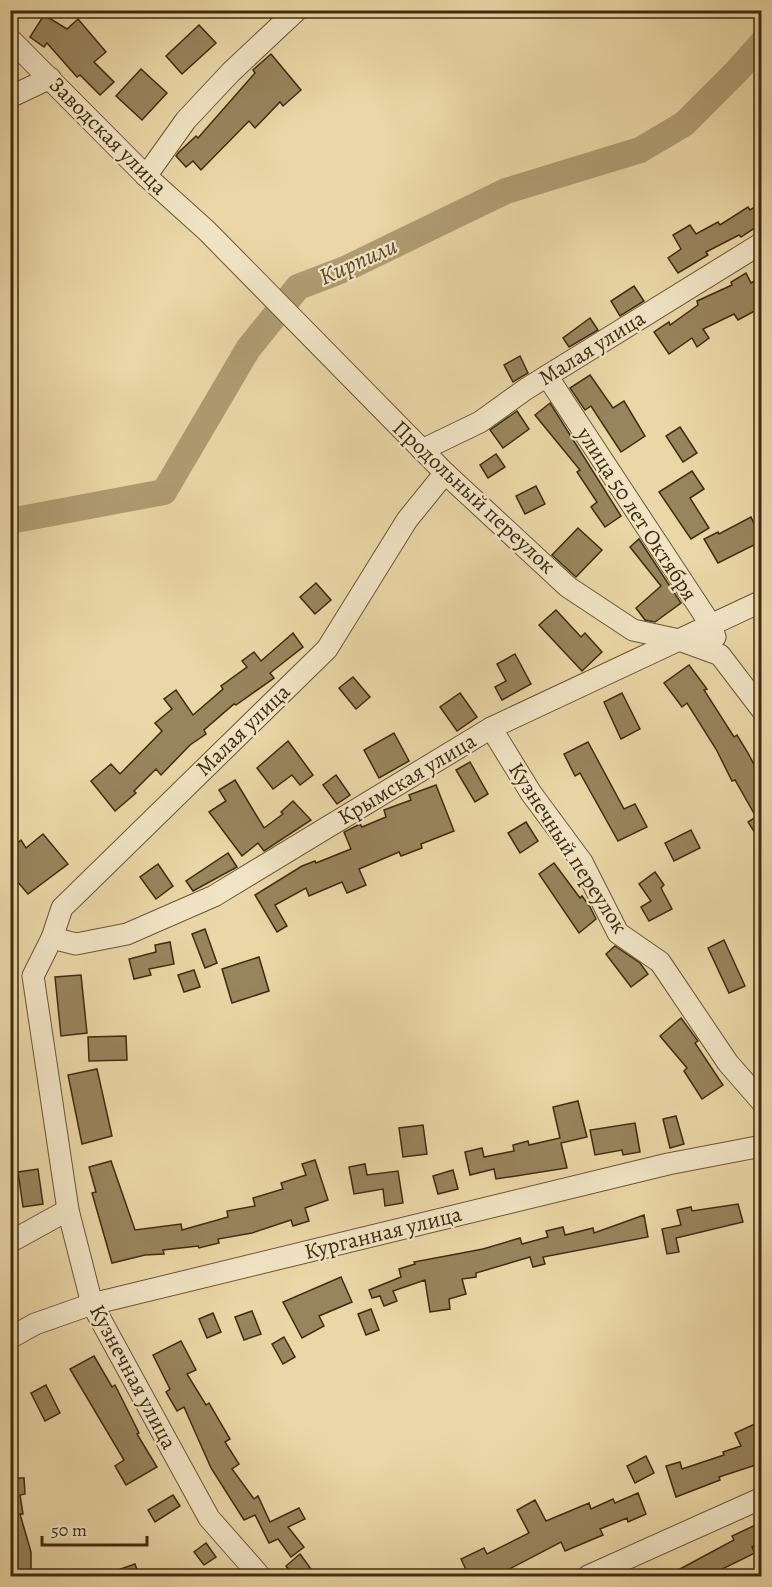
<svg xmlns="http://www.w3.org/2000/svg" width="772" height="1587" viewBox="0 0 772 1587" font-family="Alegreya,serif">
<rect width="100%" height="100%" fill="#ead6a6"/>
<filter id="stains"><feTurbulence type="fractalNoise" baseFrequency=".00333" numOctaves="4"/><feColorMatrix values="0 0 0 0 .2 0 0 0 0 .09 0 0 0 0 .02 0 0 0 .5 -.17"/></filter>
<radialGradient id="worn" r=".72"><stop offset=".6" stop-color="#630" stop-opacity="0"/><stop offset="1" stop-color="#630" stop-opacity=".3"/></radialGradient>
<g fill="none" stroke-linecap="round" stroke-linejoin="round">
<path stroke="#b09c72" stroke-width="26" d="M 10,521 L 164,492 L 248,349 L 298,287 L 345,269 L 506,191 L 640,150 L 684,124 L 736,72 L 762,43"/>
</g>
<g fill="#98845d" stroke="#3f2b0e" stroke-width="1.5">
<path d="M 44,15 L 67,29 L 78,19 L 106,52 L 94,62 L 114,82 L 100,95 L 80,75 L 77,77 L 47,43 L 44,47 L 30,37 Z"/>
<path d="M 199,25 L 216,43 L 182,74 L 166,56 Z"/>
<path d="M 271,54 L 301,90 L 283,106 L 280,102 L 255,128 L 249,121 L 201,170 L 193,161 L 186,167 L 176,156 L 179,152 L 196,136 L 198,138 L 255,73 L 253,70 Z"/>
<path d="M 141,69 L 167,93 L 142,120 L 116,96 Z"/>
<path d="M 762,202 L 762,223 L 741,237 L 739,235 L 706,252 L 708,255 L 678,273 L 668,258 L 681,249 L 673,235 L 690,225 L 696,234 L 718,222 L 720,225 L 748,207 L 750,210 Z"/>
<path d="M 746,273 L 751,283 L 762,277 L 762,307 L 738,320 L 734,314 L 703,329 L 709,338 L 697,347 L 692,338 L 669,354 L 654,332 L 669,322 L 670,325 L 698,305 L 697,301 L 732,285 L 731,282 Z"/>
<path d="M 634,286 L 644,301 L 620,316 L 611,301 Z"/>
<path d="M 590,318 L 598,330 L 569,347 L 563,338 Z"/>
<path d="M 520,356 L 528,373 L 513,382 L 504,365 Z"/>
<path d="M 590,375 L 613,408 L 624,401 L 645,436 L 621,452 L 591,406 L 585,410 L 570,388 Z"/>
<path d="M 550,403 L 621,516 L 605,527 L 591,507 L 597,502 L 577,472 L 580,470 L 535,415 Z"/>
<path d="M 517,411 L 529,429 L 503,448 L 490,430 Z"/>
<path d="M 680,427 L 697,453 L 683,462 L 666,436 Z"/>
<path d="M 496,454 L 505,467 L 488,478 L 480,465 Z"/>
<path d="M 692,471 L 704,489 L 690,498 L 709,528 L 691,539 L 659,492 Z"/>
<path d="M 536,486 L 545,504 L 525,514 L 516,496 Z"/>
<path d="M 751,517 L 762,541 L 718,563 L 704,539 L 718,532 L 719,534 Z"/>
<path d="M 578,528 L 602,550 L 576,577 L 552,555 Z"/>
<path d="M 639,539 L 681,603 L 655,622 L 645,620 L 636,608 L 661,586 L 630,547 Z"/>
<path d="M 316,583 L 331,600 L 315,614 L 300,597 Z"/>
<path d="M 556,610 L 581,637 L 585,633 L 602,652 L 582,671 L 539,625 Z"/>
<path d="M 293,633 L 303,647 L 270,673 L 274,678 L 236,705 L 234,704 L 204,730 L 206,734 L 190,745 L 161,775 L 156,769 L 134,791 L 136,793 L 115,811 L 91,781 L 111,764 L 120,774 L 162,731 L 155,723 L 172,709 L 164,699 L 176,690 L 193,715 L 223,689 L 221,686 L 247,667 L 242,661 L 254,652 L 261,661 Z"/>
<path d="M 515,654 L 531,684 L 502,700 L 495,687 L 506,681 L 497,664 Z"/>
<path d="M 689,665 L 707,689 L 704,690 L 734,737 L 737,735 L 748,753 L 762,780 L 762,844 L 748,822 L 756,817 L 735,780 L 732,781 L 716,749 L 687,703 L 682,707 L 664,683 Z"/>
<path d="M 353,677 L 370,697 L 356,709 L 339,688 Z"/>
<path d="M 460,693 L 477,717 L 457,731 L 440,707 Z"/>
<path d="M 622,693 L 640,729 L 621,739 L 604,702 Z"/>
<path d="M 394,733 L 409,761 L 379,778 L 364,750 Z"/>
<path d="M 288,741 L 313,775 L 300,785 L 292,775 L 273,789 L 257,768 Z"/>
<path d="M 588,742 L 624,809 L 635,804 L 647,827 L 618,841 L 580,773 L 575,776 L 564,754 Z"/>
<path d="M 470,762 L 488,794 L 475,802 L 456,770 Z"/>
<path d="M 336,775 L 350,795 L 337,804 L 323,785 Z"/>
<path d="M 235,780 L 264,828 L 283,814 L 281,812 L 293,801 L 311,820 L 264,851 L 258,843 L 242,856 L 209,812 L 226,801 L 219,790 Z"/>
<path d="M 436,785 L 454,831 L 421,844 L 422,848 L 401,856 L 399,852 L 359,869 L 366,885 L 347,893 L 342,882 L 309,896 L 306,888 L 275,905 L 287,926 L 277,932 L 255,895 L 302,866 L 315,861 L 316,863 L 351,849 L 344,832 L 360,824 L 362,827 L 386,817 L 384,810 L 411,800 L 409,795 Z"/>
<path d="M 526,822 L 538,841 L 520,853 L 508,833 Z"/>
<path d="M 691,830 L 700,848 L 674,861 L 665,843 Z"/>
<path d="M 43,834 L 68,864 L 28,894 L 10,873 L 10,849 L 21,840 L 26,848 Z"/>
<path d="M 228,853 L 237,867 L 193,891 L 186,881 Z"/>
<path d="M 554,863 L 580,898 L 582,896 L 590,907 L 596,919 L 579,933 L 539,874 Z"/>
<path d="M 158,864 L 173,886 L 156,899 L 140,877 Z"/>
<path d="M 655,872 L 664,885 L 661,888 L 672,909 L 649,921 L 641,907 L 651,901 L 639,884 Z"/>
<path d="M 205,929 L 217,963 L 205,968 L 192,934 Z"/>
<path d="M 724,940 L 745,986 L 729,993 L 708,948 Z"/>
<path d="M 170,942 L 174,964 L 149,969 L 151,975 L 134,979 L 129,959 L 156,952 L 155,945 Z"/>
<path d="M 615,946 L 640,963 L 648,974 L 631,987 L 606,954 Z"/>
<path d="M 259,957 L 269,991 L 232,1003 L 222,969 Z"/>
<path d="M 194,970 L 200,987 L 184,992 L 178,975 Z"/>
<path d="M 81,975 L 87,1033 L 61,1036 L 55,977 Z"/>
<path d="M 681,1018 L 698,1041 L 695,1043 L 723,1085 L 702,1099 L 684,1071 L 687,1068 L 660,1036 Z"/>
<path d="M 126,1036 L 127,1060 L 89,1061 L 88,1037 Z"/>
<path d="M 97,1069 L 112,1136 L 82,1144 L 68,1075 Z"/>
<path d="M 578,1101 L 587,1137 L 561,1143 L 567,1168 L 496,1179 L 494,1169 L 470,1175 L 465,1152 L 482,1148 L 484,1157 L 514,1151 L 513,1145 L 528,1141 L 529,1145 L 560,1138 L 553,1107 Z"/>
<path d="M 676,1116 L 684,1144 L 670,1148 L 663,1119 Z"/>
<path d="M 635,1123 L 640,1152 L 623,1155 L 622,1150 L 595,1155 L 590,1130 Z"/>
<path d="M 423,1125 L 427,1154 L 403,1157 L 399,1128 Z"/>
<path d="M 315,1160 L 328,1200 L 305,1208 L 309,1221 L 293,1226 L 291,1220 L 252,1233 L 218,1239 L 219,1243 L 199,1248 L 198,1246 L 163,1250 L 164,1254 L 145,1255 L 112,1263 L 92,1193 L 96,1192 L 89,1167 L 111,1161 L 135,1230 L 181,1224 L 182,1230 L 228,1217 L 227,1211 L 255,1206 L 253,1198 L 283,1189 L 281,1183 L 306,1175 L 302,1164 Z"/>
<path d="M 365,1164 L 367,1175 L 398,1171 L 403,1203 L 385,1206 L 383,1189 L 354,1194 L 349,1167 Z"/>
<path d="M 38,1169 L 43,1204 L 23,1207 L 18,1172 Z"/>
<path d="M 453,1170 L 458,1189 L 438,1194 L 433,1176 Z"/>
<path d="M 738,1204 L 743,1222 L 676,1238 L 679,1252 L 667,1254 L 662,1229 L 681,1225 L 677,1210 L 691,1207 L 692,1211 Z"/>
<path d="M 644,1215 L 648,1237 L 543,1257 L 545,1264 L 533,1267 L 530,1257 L 476,1273 L 476,1277 L 462,1279 L 466,1294 L 449,1299 L 450,1309 L 430,1312 L 425,1280 L 393,1291 L 397,1301 L 384,1306 L 380,1296 L 372,1298 L 369,1290 L 401,1277 L 399,1269 L 415,1264 L 414,1262 L 483,1249 L 520,1238 L 522,1244 L 548,1237 L 546,1231 L 563,1227 L 565,1235 L 593,1228 L 594,1233 Z"/>
<path d="M 341,1277 L 352,1302 L 319,1316 L 324,1326 L 302,1338 L 283,1302 Z"/>
<path d="M 371,1309 L 379,1330 L 366,1335 L 358,1314 Z"/>
<path d="M 252,1311 L 261,1334 L 244,1340 L 235,1317 Z"/>
<path d="M 213,1313 L 221,1332 L 207,1338 L 199,1319 Z"/>
<path d="M 284,1337 L 295,1357 L 283,1364 L 272,1344 Z"/>
<path d="M 181,1341 L 196,1370 L 187,1374 L 206,1405 L 209,1403 L 230,1439 L 225,1442 L 239,1464 L 232,1469 L 254,1499 L 258,1496 L 270,1522 L 299,1508 L 305,1519 L 288,1527 L 304,1547 L 291,1557 L 278,1539 L 269,1543 L 255,1515 L 244,1520 L 211,1468 L 184,1407 L 177,1411 L 166,1392 L 170,1389 L 153,1355 Z"/>
<path d="M 94,1356 L 112,1387 L 115,1385 L 139,1433 L 137,1434 L 157,1467 L 126,1485 L 115,1466 L 124,1460 L 70,1369 Z"/>
<path d="M 46,1385 L 60,1413 L 45,1421 L 31,1393 Z"/>
<path d="M 757,1423 L 762,1433 L 762,1463 L 719,1477 L 720,1480 L 676,1497 L 666,1466 L 680,1462 L 682,1469 L 724,1455 L 723,1452 L 741,1446 L 735,1433 Z"/>
<path d="M 646,1456 L 654,1473 L 635,1483 L 627,1466 Z"/>
<path d="M 16,1475 L 17,1478 L 24,1478 L 25,1494 L 20,1495 L 23,1514 L 20,1514 L 31,1552 L 31,1576 L 10,1576 L 10,1476 Z"/>
<path d="M 638,1493 L 646,1514 L 628,1522 L 627,1518 L 600,1529 L 603,1535 L 565,1551 L 561,1542 L 496,1576 L 469,1576 L 461,1559 L 484,1548 L 487,1554 L 529,1533 L 517,1510 L 535,1500 L 546,1521 L 589,1503 L 591,1509 L 613,1499 L 615,1503 Z"/>
<path d="M 173,1495 L 180,1506 L 155,1522 L 148,1510 Z"/>
<path d="M 762,1522 L 762,1542 L 752,1547 L 755,1553 L 716,1572 L 718,1576 L 667,1576 L 734,1540 L 732,1536 Z"/>
<path d="M 206,1543 L 216,1557 L 204,1565 L 194,1552 Z"/>
<path d="M 300,1554 L 316,1576 L 294,1576 L 286,1566 Z"/>
<path d="M 135,1564 L 139,1576 L 103,1576 L 103,1575 Z"/>
</g>
<g fill="none" stroke-linecap="round" stroke-linejoin="round">
<g stroke="#6a5634" stroke-width="23">
<g id="minor">
<path d="M 10,39 L 146,176 L 207,231 L 445,473 L 568,587 L 633,630 L 679,640 L 720,655 L 762,710"/>
<path d="M 10,97 L 50,78"/>
<path d="M 146,176 L 186,120 L 231,72 L 297,10"/>
<path d="M 547,376 L 711,625 L 715,637"/>
<path d="M 422,450 L 480,422 L 526,389 L 762,243"/>
<path d="M 491,728 L 531,793 L 582,862 L 618,933 L 660,962 L 728,1063 L 762,1102"/>
<path d="M 52,938 L 76,944 L 127,934 L 214,896 L 491,728 L 762,601"/>
<path d="M 10,1242 L 68,1210"/>
<path d="M 10,1338 L 35,1324 L 92,1304 L 668,1164 L 762,1146"/>
<path d="M 260,1576 L 209,1518 L 92,1304 L 68,1210 L 33,976 L 52,938 L 62,908 L 327,649 L 407,520 L 445,473"/>
<path d="M 588,1576 L 762,1498"/>
</g>
</g>
<use href="#minor" stroke="#f1e4c5" stroke-width="21"/>
</g>
<g text-anchor="middle" dominant-baseline="central" stroke-width="4.5" stroke-linejoin="round" paint-order="stroke">
<g font-size="22" fill="#3f2b0e" stroke="#f1e4c5">
<text transform="translate(108 136) rotate(45)">Заводская улица</text>
<text transform="translate(592 348) rotate(-32)">Малая улица</text>
<text transform="translate(474 497) rotate(43)">Продольный переулок</text>
<text transform="translate(637 514) rotate(57)">улица 50 лет Октября</text>
<text transform="translate(243 730) rotate(-44)">Малая улица</text>
<text transform="translate(407 779) rotate(-31)">Крымская улица</text>
<text transform="translate(568 848) rotate(57)">Кузнечный переулок</text>
<text transform="translate(383 1233) rotate(-14)">Курганная улица</text>
<text transform="translate(133 1377) rotate(62)">Кузнечная улица</text>
</g>
<g font-size="24" font-style="italic" fill="#5b4727" stroke="#f1e4c5">
<text transform="translate(358 261) rotate(-24)">Кирпили</text>
</g>
</g>
<rect width="772" height="1587" fill="none" stroke="#ead6a6" stroke-width="36"/>
<rect x="12" y="12" width="748" height="1563" fill="none" stroke="#3f2b0e" stroke-width="3"/>
<rect x="18" y="18" width="736" height="1551" fill="none" stroke="#3f2b0e" stroke-width="1.5"/>
<path d="M42 1536v9h105v-9" fill="none" stroke="#3f2b0e" stroke-width="3"/>
<text x="51" y="1536" font-size="18" fill="#3f2b0e" stroke="#f1e4c5" stroke-width="4.5" paint-order="stroke">50 m</text>
<rect width="100%" height="100%" filter="url(#stains)"/>
<rect width="100%" height="100%" fill="url(#worn)"/>
</svg>
